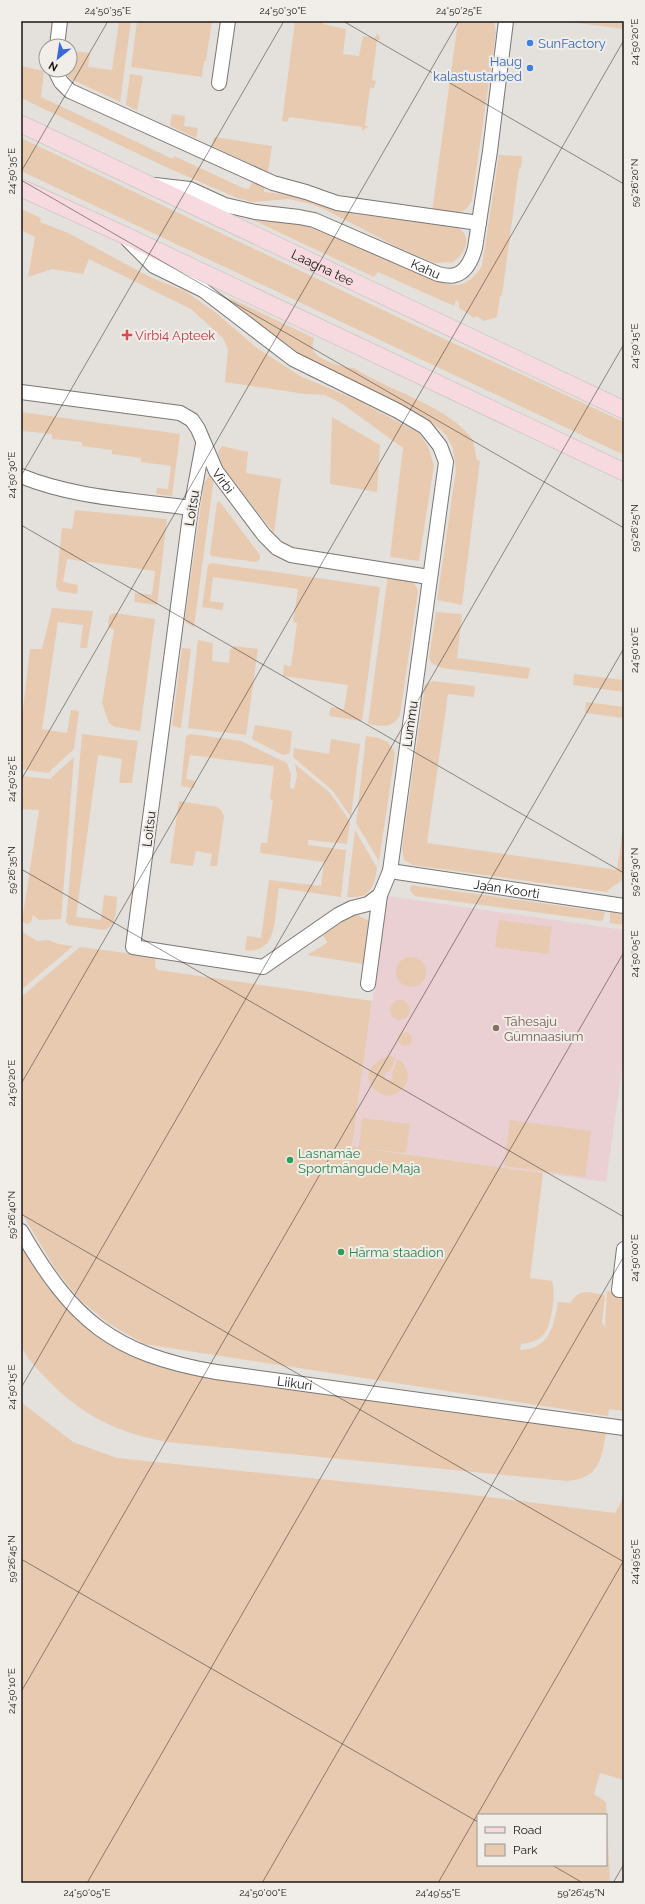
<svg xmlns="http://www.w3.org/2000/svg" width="645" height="1904" viewBox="0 0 645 1904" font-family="Raleway,sans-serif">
<rect width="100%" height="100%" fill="#e4e0dc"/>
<path fill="#eacfd3" d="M 387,896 L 624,930 L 624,1055 L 606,1182 L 352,1146 Z"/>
<g fill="#e8cab1" fill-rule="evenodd">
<path d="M 119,21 L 131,21 L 120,102 L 69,78 L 63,70 L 70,70 L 70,51 L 90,53 L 88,67 L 112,70 Z"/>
<path d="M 137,21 L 212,21 L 206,61 L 204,61 L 202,77 L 131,67 Z"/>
<path d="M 295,21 L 323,21 L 323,24 L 346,29 L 343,54 L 359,56 L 363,36 L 375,38 L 377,34 L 379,35 L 380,40 L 377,40 L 372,80 L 376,81 L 374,88 L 370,88 L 365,126 L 369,126 L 362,131 L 362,127 L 289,117 L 287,122 L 282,121 Z"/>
<path d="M 458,21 L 494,21 L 496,32 L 472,200 C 465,218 449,213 432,212 Z"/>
<path d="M 563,21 L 624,21 L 624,29 Z"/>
<path d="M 21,66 L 44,71 L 41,97 L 173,159 L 174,156 L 243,188 L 249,189 L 252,182 L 264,187 L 264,192 L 300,196 L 353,214 L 454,226 C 475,234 466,255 451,263 L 450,262 L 435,263 L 399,248 L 326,210 L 311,204 L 289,199 L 253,202 L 237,198 L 168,168 L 21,98 Z"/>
<path d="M 130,74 L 143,76 L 137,111 L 126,105 Z"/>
<path d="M 172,114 L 185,116 L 184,126 L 198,128 L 196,138 L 170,126 Z"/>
<path d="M 214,137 L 272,146 L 268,172 L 212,146 Z"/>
<path d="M 21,138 L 425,330 L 624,422 L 624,455 L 21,171 Z"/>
<path d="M 499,155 L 522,156 L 521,168 L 519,169 L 502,295 L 500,296 L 497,317 L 484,321 L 476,316 L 474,318 L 459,308 L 459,303 L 456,300 L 454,306 L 378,272 L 374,277 L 253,220 L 271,218 L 320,228 L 446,284 C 463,288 473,280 482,266 Z"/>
<path d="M 21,209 L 41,218 L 40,222 L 68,233 L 152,278 L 185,291 L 215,312 L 257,348 L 300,376 L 357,400 L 419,433 L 428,447 L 434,465 L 419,561 L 390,557 L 403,448 L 341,403 L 325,395 L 305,394 L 225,382 L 228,349 L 223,338 L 191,309 L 89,259 L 83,274 L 52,269 L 28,277 L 35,237 L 21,230 Z"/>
<path d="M 228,297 L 314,338 C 313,343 311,349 315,353 C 321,361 345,368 354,368 C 389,391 443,404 470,436 C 475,442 475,453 477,460 L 480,461 L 462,605 L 437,600 L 456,470 L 453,448 L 446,435 L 440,429 L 410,410 L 294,351 L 257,323 Z"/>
<path d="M 21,412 L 180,434 L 172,496 L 156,494 L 157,488 L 168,489 L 171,466 L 141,462 L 141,458 L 112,454 L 112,450 L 82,446 L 82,442 L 52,439 L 52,434 L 22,431 Z"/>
<path d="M 332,417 L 380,445 L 377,492 L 330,484 Z"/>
<path d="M 222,446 L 248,452 L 246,473 L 281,479 L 274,533 L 221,465 L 218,452 Z"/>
<path d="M 209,476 L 214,477 L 194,627 L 186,623 L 185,618 L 204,483 Z"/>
<path d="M 217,502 L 220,502 L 260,555 L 260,559 L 256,562 L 211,556 L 210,554 Z"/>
<path d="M 75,510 L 167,519 L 157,605 L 134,602 L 135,593 L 152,595 L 155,571 L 67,559 L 63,582 L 78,585 L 77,594 L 58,591 L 56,586 L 62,528 L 72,529 Z"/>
<path d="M 211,563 L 380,587 L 362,721 L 329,716 L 331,707 L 344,709 L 348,685 L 283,676 L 284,665 L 291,666 L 297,623 L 293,622 L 298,589 L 213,577 L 210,601 L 224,603 L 222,610 L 202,607 L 208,565 Z"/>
<path d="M 388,574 C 403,577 412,575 418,591 L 400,715 C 393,729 381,726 368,724 Z"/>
<path d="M 52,608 L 93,611 L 87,648 L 80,648 L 83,625 L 58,622 L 42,729 L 67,733 L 71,710 L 79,711 L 74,749 L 48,773 L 21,769 L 21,726 L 30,649 L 42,649 Z"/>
<path d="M 436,612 L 462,614 L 457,658 L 530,668 L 528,679 L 442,668 L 433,664 L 429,659 Z"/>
<path d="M 114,613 L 155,619 L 140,731 L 115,727 L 109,723 L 102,703 L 114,630 L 108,627 L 109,616 Z"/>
<path d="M 198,640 L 213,643 L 212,661 L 229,663 L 230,650 L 234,646 L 258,649 L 246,735 L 188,728 Z"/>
<path d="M 182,648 L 191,649 L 181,728 L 172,726 Z"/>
<path d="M 574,674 L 624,680 L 624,692 L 573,685 Z"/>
<path d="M 433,681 L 475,686 L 474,697 L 448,694 L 427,843 L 617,870 L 624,821 L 624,879 C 618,884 611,886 607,892 L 413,865 L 404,860 L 402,848 L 425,685 Z"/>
<path d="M 586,702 L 624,707 L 624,718 L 585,713 Z"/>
<path d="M 255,725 L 292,731 L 290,753 L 283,755 L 252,739 Z"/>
<path d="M 82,734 L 138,741 L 132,783 L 119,783 L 122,759 L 98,755 L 76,917 L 101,920 L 104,895 L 117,897 C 116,909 117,927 104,930 L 69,925 L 66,922 Z"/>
<path d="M 191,734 L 241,741 L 287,763 L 291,775 L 290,788 L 294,789 L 297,776 L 295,764 L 330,793 L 350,821 L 347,844 L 308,840 L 308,845 L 346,850 L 341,897 L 279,888 C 274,912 280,955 245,950 L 247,936 L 261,938 L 269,880 L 321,886 L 324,862 L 260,853 L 261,843 L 267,843 L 273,800 L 270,799 L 274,766 L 190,755 L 186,779 L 195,781 L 194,788 L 181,786 L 186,736 Z"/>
<path d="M 366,736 C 380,738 390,739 395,754 L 379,861 L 356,823 Z"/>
<path d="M 331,739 L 360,744 L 351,817 L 332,790 L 293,757 L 294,748 L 329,754 Z"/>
<path d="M 74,757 L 61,919 L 39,920 L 33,915 L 31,922 L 27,924 L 22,921 L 39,810 L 21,809 L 21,776 L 50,779 Z"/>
<path d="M 179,801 L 217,807 L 221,810 L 224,816 L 217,866 L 210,866 L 212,854 L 196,851 L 193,866 L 170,863 Z"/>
<path d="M 355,830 L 377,868 C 374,888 370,899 347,897 Z"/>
<path d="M 411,885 L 605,912 L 603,920 L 601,921 L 415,896 L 410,891 Z"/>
<path d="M 610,912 L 624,915 L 624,925 L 610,923 Z"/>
<path d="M 352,915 L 358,915 L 369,921 L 363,964 L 307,955 L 327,943 L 323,935 Z"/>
<path d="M 499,920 L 552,927 L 548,954 L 495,947 Z"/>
<path d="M 21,931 L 37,941 L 49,940 L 58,944 L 73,946 L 21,990 Z"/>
<path d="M 80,947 L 156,957 L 155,967 L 158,970 L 372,1001 L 352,1146 L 359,1147 L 362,1118 L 410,1124 L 406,1153 L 362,1148 L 543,1173 L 530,1278 L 552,1281 C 556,1293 552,1324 544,1334 C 539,1341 529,1343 521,1344 L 520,1350 C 550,1349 554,1325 558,1302 L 570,1303 C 580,1287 589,1293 605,1295 L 602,1322 L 605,1327 L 607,1291 L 624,1293 L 624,1411 L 609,1409 L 608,1416 L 144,1344 L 108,1323 L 80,1300 L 56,1270 L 21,1212 L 21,997 Z"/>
<circle cx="411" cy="972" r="15"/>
<circle cx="400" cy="1010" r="10"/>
<circle cx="405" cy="1039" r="7"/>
<path d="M 390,1056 L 396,1058 L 390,1071 L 385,1073 L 385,1079 L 390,1081 L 393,1078 L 392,1072 L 398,1059 C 422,1075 397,1108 376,1091 C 360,1078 373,1058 390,1056 Z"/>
<path d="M 510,1120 L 591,1131 L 585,1177 L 504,1166 Z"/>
<path d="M 21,1244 L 41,1276 L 70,1311 L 123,1350 L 151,1363 L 184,1372 L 220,1379 L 606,1433 C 601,1461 599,1479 566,1481 L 167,1442 C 114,1432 79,1414 42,1374 C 36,1368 23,1353 21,1344 C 19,1336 21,1325 21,1317 C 21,1293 21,1268 21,1244 Z"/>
<path d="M 21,1402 L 73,1442 L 117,1458 L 465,1494 L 615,1513 L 624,1497 L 624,1780 L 600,1773 L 594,1794 L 606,1802 L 610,1883 L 21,1883 ZM 478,1815 L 606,1815 L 606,1865 L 478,1865 Z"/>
</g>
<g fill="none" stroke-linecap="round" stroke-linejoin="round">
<g stroke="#7a7673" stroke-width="16">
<g id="minor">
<path d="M 57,46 L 60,21"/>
<path d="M 55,70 L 61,82 L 70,91 L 273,183 L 306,192 L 337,203 L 479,223"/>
<path d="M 219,83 L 228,21"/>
<path id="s1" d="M 155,185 L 190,189 L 225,205 L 255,212 L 299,217 L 314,220 L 438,274 C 443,275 450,277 455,275 C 467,272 472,259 475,248 L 490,151 L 506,21"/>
<path d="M 128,240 L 154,266 L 203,290 L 293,359 L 398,411 L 425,427 L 440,446 L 446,462 L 390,871 L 380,895 L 368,984"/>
<path id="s2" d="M 21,392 L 180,413 L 192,420 L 198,429 L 216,471 L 264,535 L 277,548 L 291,555 L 429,577"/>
<path d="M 203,444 L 191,508 L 133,947 L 263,967 L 338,915 L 352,908 L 368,904 L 380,895"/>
<path d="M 21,476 C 74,498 135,500 191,508"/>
<path id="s3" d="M 390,871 L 624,906"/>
<path id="s4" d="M 21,1231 C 73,1321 113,1354 216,1372 L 624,1428"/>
<path d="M 624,1249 L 619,1290 L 624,1290"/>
</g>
</g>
<g stroke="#bebebd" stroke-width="18">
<g id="major">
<path id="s5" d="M 21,124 L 624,410"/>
<path d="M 21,188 L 122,234 L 624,472"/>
</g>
</g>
<use href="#minor" stroke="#fff" stroke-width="14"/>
<use href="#major" stroke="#f6dadf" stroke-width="17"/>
</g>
<path fill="none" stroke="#181615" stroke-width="1" stroke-opacity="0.45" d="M 343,21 L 624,184M 21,172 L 108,21M 21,180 L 624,528M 21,476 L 284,21M 21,525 L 624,873M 21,780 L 459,21M 21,869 L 624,1217M 21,1084 L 624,40M 21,1214 L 624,1562M 21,1388 L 624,344M 21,1559 L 478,1822M 21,1692 L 624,648M 552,1865 L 583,1883M 87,1883 L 624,952M 262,1883 L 624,1256M 438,1883 L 624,1560M 613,1883 L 624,1864"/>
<g fill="#3f7fe0" stroke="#f1ede9" stroke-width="1.5">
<circle cx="530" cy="43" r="4"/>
<circle cx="530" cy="68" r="4"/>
</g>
<path fill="#e0444e" stroke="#f1ede9" stroke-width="1.5" d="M125 329h4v4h4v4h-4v4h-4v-4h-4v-4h4z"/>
<circle fill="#8d6e63" stroke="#f1ede9" stroke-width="1.5" cx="496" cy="1028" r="4"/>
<g fill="#2e9e5b" stroke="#f1ede9" stroke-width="1.5">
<circle cx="290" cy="1160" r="4"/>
<circle cx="341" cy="1252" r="4"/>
</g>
<g text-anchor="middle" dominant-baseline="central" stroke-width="4" stroke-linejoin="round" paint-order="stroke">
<g font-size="13" fill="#366cbe" stroke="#f1ede9" text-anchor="start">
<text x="538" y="43">SunFactory</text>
<text x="522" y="61" text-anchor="end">Haug<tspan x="522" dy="15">kalastustarbed</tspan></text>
</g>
<g font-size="13" fill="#181615" stroke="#f1ede9">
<text stroke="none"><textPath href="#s5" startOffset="334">Laagna tee</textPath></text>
<text stroke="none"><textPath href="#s1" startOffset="286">Kahu</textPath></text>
<text stroke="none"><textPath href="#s2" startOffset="243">Virbi</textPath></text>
<text transform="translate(192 508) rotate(-81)">Loitsu</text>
<text transform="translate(410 724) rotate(-82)">Lummu</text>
<text transform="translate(149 829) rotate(-83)">Loitsu</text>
<text stroke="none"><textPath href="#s3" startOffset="118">Jaan Koorti</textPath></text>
<text stroke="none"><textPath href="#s4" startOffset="331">Liikuri</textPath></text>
</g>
<g font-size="13" fill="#be3a42" stroke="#f1ede9" text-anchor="start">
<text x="135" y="335">Virbi4 Apteek</text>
</g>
<g font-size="13" fill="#785e54" stroke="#f1ede9" text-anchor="start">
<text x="504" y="1021">Tähesaju<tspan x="504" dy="15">Gümnaasium</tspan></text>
</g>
<g font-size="13" fill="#27864d" stroke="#f1ede9" text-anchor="start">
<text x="298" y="1153">Lasnamäe<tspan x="298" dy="15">Sportmängude Maja</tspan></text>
<text x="349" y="1252">Härma staadion</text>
</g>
</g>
<rect width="645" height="1904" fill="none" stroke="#f1ede9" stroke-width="44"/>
<rect x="477" y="1814" width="130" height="52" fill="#f1ede9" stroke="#9a9794"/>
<rect x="485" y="1827" width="20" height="6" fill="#f6dadf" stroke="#9a9794"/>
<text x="513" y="1834" font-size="12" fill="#181615">Road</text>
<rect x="485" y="1844" width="20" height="12" fill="#e8cab1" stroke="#9a9794"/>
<text x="513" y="1854" font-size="12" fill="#181615">Park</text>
<g transform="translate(58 58) rotate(210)"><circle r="19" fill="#f1ede9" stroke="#9a9794"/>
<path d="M0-3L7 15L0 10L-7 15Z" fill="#3b68d9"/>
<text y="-6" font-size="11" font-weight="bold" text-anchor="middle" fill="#181615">N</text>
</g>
<rect x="22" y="22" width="601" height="1860" fill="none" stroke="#181615" stroke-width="1.5"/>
<g font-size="10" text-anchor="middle" fill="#181615">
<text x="108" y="14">24°50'35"E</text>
<text x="283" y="14">24°50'30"E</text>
<text x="459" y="14">24°50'25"E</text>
<text transform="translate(634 42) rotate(-90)" y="4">24°50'20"E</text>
<text transform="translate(11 171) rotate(-90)" y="4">24°50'35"E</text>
<text transform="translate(634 183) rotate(-90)" y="4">59°26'20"N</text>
<text transform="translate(634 346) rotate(-90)" y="4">24°50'15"E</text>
<text transform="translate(11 475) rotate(-90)" y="4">24°50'30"E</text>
<text transform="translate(634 528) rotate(-90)" y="4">59°26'25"N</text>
<text transform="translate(634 650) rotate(-90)" y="4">24°50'10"E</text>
<text transform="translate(11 779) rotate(-90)" y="4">24°50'25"E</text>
<text transform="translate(11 870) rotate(-90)" y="4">59°26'35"N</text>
<text transform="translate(634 872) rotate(-90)" y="4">59°26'30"N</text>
<text transform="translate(634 954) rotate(-90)" y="4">24°50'05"E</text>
<text transform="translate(11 1083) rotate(-90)" y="4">24°50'20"E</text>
<text transform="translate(11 1215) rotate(-90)" y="4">59°26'40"N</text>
<text transform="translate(634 1258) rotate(-90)" y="4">24°50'00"E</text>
<text transform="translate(11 1387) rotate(-90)" y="4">24°50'15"E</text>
<text transform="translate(11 1559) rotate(-90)" y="4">59°26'45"N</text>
<text transform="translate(634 1562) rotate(-90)" y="4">24°49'55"E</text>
<text transform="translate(11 1691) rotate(-90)" y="4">24°50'10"E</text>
<text x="87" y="1896">24°50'05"E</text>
<text x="263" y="1896">24°50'00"E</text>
<text x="438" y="1896">24°49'55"E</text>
<text x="581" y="1896">59°26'45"N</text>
</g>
</svg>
